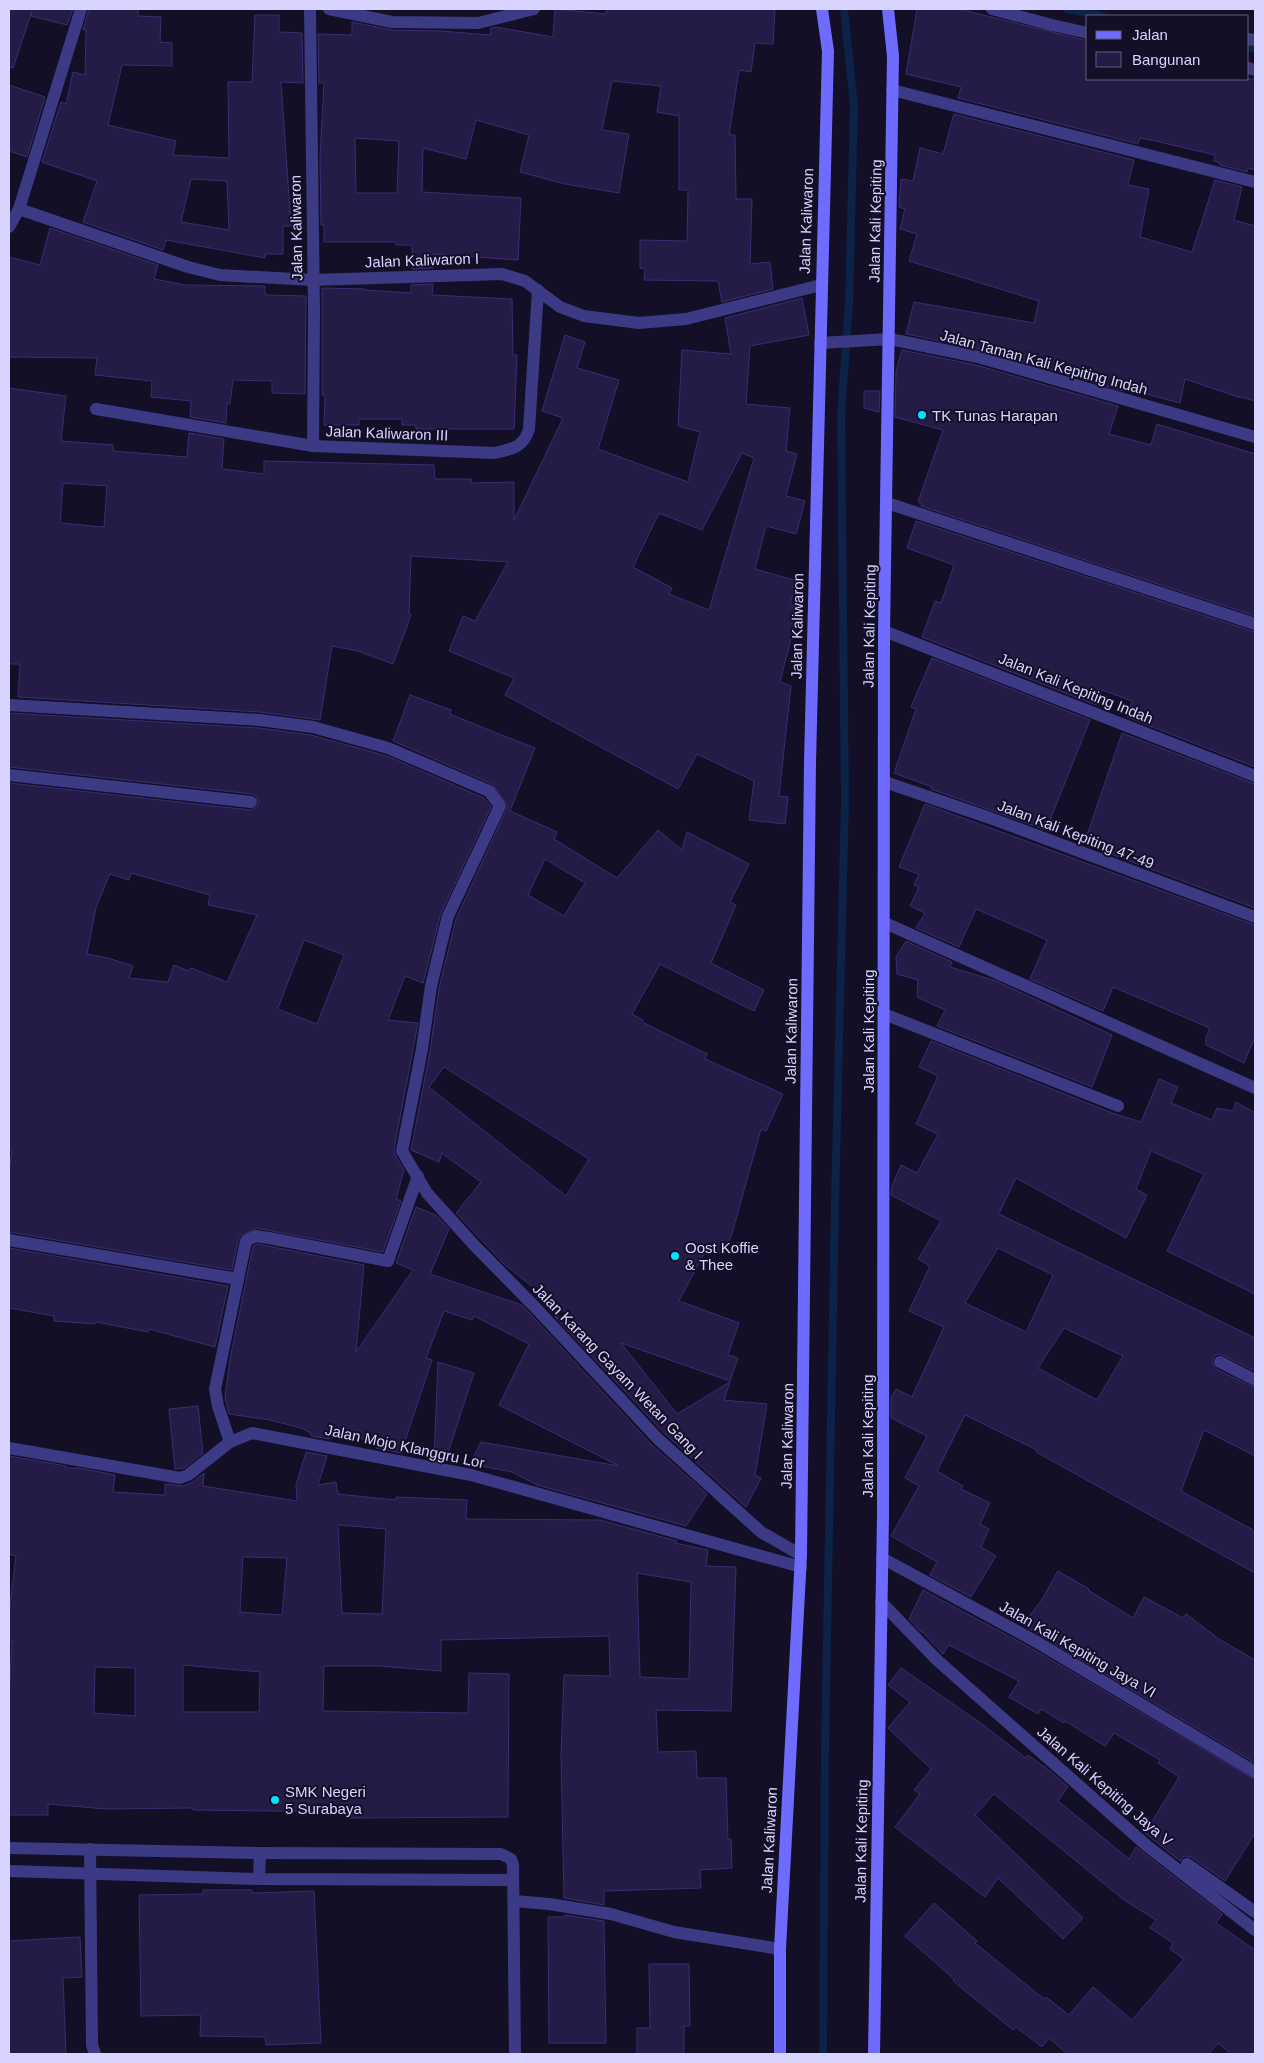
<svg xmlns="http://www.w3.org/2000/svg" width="1264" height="2063" viewBox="0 0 1264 2063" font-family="Helvetica,sans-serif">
<rect width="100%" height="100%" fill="#130f26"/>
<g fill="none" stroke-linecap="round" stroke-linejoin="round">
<g stroke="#0c2248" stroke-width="8">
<path d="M 1067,9 L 1102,16"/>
<path d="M 1248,47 L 1255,49"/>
<path d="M 823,2054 L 825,1748 L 835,1203 L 845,801 L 841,414 L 849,305 L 854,106 L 844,9"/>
</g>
</g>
<g fill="#241b47" stroke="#3b2d73" fill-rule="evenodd">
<path d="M 9,9 L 73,9 L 67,25 L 31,16 L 32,11 L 13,68 L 9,67 Z"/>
<path d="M 89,9 L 138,9 L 138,16 L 161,17 L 160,42 L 172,43 L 172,66 L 122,65 L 108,125 L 176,141 L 173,155 L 229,158 L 228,82 L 252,82 L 255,15 L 279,15 L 279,32 L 302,33 L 303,83 L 281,82 L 291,226 L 283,226 L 283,254 L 265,254 L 265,258 L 166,240 L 163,250 L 83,222 L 97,181 L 42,162 L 61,102 L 66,104 L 73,72 L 85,75 L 86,30 L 83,30 ZM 191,179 L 227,181 L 229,230 L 181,222 Z"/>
<path d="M 555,9 L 606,14 L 607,9 L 775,9 L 773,44 L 755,43 L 751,72 L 739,70 L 729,135 L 735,135 L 736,199 L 752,199 L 750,264 L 770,262 L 773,289 L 722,302 L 718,281 L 644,280 L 645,269 L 640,268 L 640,240 L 687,241 L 688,190 L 679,190 L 679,116 L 657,112 L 661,86 L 612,81 L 602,130 L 629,134 L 619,193 L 565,184 L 520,172 L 529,135 L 476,120 L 466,159 L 423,148 L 422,192 L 521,198 L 518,260 L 434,254 L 433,268 L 412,269 L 412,245 L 396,245 L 396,242 L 324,242 L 324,225 L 321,225 L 320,157 L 324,83 L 319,83 L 318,34 L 352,35 L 352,22 L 392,30 L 441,31 L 490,35 L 491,28 L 496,27 L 553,37 ZM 355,138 L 399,141 L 397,193 L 356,193 Z"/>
<path d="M 917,9 L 959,9 L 1088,41 L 1088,79 L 1255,79 L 1255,170 L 1248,168 L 1247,172 L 1220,165 L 1220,163 L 1214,161 L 1215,155 L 1151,140 L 1140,138 L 1138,144 L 958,98 L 961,87 L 906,74 Z"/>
<path d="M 9,85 L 45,97 L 27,157 L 9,151 Z"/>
<path d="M 954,114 L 1134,160 L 1128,185 L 1149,189 L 1140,237 L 1192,252 L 1215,180 L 1242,187 L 1234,220 L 1255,226 L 1255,401 L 1242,397 L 1241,398 L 1185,379 L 1180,403 L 1124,388 L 1123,391 L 980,349 L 906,334 L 914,302 L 1034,323 L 1039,301 L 909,261 L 917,234 L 900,229 L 905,209 L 899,207 L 901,179 L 913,181 L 920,148 L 943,154 Z"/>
<path d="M 50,228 L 158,265 L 154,279 L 185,285 L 265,286 L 265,295 L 306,296 L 305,394 L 272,393 L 272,381 L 233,380 L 230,404 L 227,403 L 226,423 L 190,417 L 191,401 L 151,397 L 152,381 L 95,375 L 97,358 L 9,357 L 9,257 L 40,265 Z"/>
<path d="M 433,284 L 432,295 L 512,299 L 513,355 L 517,355 L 514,429 L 416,429 L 416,425 L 402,425 L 402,419 L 359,419 L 359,425 L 324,425 L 325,395 L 322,395 L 322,288 L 365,289 L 365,290 L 411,293 L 411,285 Z"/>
<path d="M 802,298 L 809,335 L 750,346 L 746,404 L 790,408 L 786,451 L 797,454 L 786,496 L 805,501 L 796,534 L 766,526 L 755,569 L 797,581 L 790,604 L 799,607 L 780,682 L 791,686 L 779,796 L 788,797 L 785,824 L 749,820 L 754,781 L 697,754 L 678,789 L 505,695 L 514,678 L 449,651 L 463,616 L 475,621 L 508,562 L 411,556 L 409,614 L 411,615 L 393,664 L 358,651 L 332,646 L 320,720 L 260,712 L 18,697 L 20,664 L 9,664 L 9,388 L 66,396 L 61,441 L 113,445 L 113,451 L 187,457 L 189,433 L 224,439 L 222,469 L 264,474 L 264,461 L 434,465 L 435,479 L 471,479 L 471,483 L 514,482 L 514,520 L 563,418 L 542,411 L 565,335 L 585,342 L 577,368 L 619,380 L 598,449 L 688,482 L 700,432 L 678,426 L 682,350 L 731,354 L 725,318 ZM 742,453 L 754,458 L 709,610 L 669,594 L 672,588 L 633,567 L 659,513 L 702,530 ZM 63,483 L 107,486 L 104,527 L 60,523 Z"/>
<path d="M 902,350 L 976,365 L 1118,406 L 1109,434 L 1151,445 L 1157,424 L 1255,454 L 1255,616 L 921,506 L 922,504 L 918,502 L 943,430 L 895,417 L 896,371 Z"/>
<path d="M 864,391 L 880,391 L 879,412 L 864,408 Z"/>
<path d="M 916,521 L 1255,632 L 1255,767 L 1127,717 L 1132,701 L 1102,690 L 1096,705 L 922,637 L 935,601 L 941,603 L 954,565 L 907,548 Z"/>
<path d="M 932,658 L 1090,720 L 1046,830 L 931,789 L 932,787 L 894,773 L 916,709 L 911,707 Z"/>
<path d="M 410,695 L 451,710 L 450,714 L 489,730 L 535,748 L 510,811 L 557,832 L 554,839 L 617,878 L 658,830 L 682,850 L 687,832 L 749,864 L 730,902 L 736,905 L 711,963 L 764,990 L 754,1011 L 660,964 L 632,1014 L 643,1020 L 642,1022 L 707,1054 L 705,1059 L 783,1094 L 766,1131 L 761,1129 L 731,1237 L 721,1254 L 708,1246 L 679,1301 L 739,1323 L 728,1355 L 738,1358 L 730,1381 L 621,1343 L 677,1414 L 730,1382 L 724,1400 L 767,1404 L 755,1475 L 761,1478 L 746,1507 L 664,1433 L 554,1316 L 581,1325 L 505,1265 L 456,1213 L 481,1182 L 442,1153 L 439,1162 L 411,1150 L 430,1051 L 439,988 L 456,919 L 508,806 L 492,784 L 393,741 ZM 545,859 L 585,883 L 564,916 L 528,895 ZM 444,1067 L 589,1159 L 566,1196 L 429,1087 Z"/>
<path d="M 9,713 L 259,728 L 311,735 L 387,756 L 484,798 L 491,807 L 441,913 L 423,983 L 405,976 L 388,1020 L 418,1023 L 394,1149 L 395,1155 L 404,1170 L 396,1199 L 401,1201 L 383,1252 L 256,1228 L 239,1237 L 232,1270 L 9,1232 L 9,1171 L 12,1151 L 9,1150 L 9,783 L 250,810 L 257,807 L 259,802 L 256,796 L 252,794 L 9,767 ZM 131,873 L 210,895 L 208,905 L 257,915 L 227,982 L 191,968 L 189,971 L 174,965 L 168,982 L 129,978 L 133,966 L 108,958 L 87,954 L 96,907 L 110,874 L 129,880 ZM 304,940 L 344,955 L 317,1024 L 280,1010 L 278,1008 Z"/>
<path d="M 1122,733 L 1255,784 L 1255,908 L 1084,844 Z"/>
<path d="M 925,804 L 1255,925 L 1255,1037 L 1244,1063 L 1206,1045 L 1206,1037 L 1210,1028 L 1113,987 L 1103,1011 L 1030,979 L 1047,940 L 976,909 L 959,947 L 916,928 L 925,913 L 910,906 L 919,887 L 914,885 L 919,874 L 899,867 Z"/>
<path d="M 906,941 L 952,962 L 950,967 L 996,981 L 1112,1035 L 1092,1087 L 937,1026 L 945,1010 L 917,997 L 918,980 L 897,974 L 896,957 Z"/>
<path d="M 931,1041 L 1115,1114 L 1141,1122 L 1159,1079 L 1178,1087 L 1171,1103 L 1212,1120 L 1217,1108 L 1233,1111 L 1236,1102 L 1255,1113 L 1255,1294 L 1167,1251 L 1204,1174 L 1151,1151 L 1136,1189 L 1147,1195 L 1126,1238 L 1016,1178 L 999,1214 L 1255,1338 L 1255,1371 L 1220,1354 L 1215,1355 L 1212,1362 L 1216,1369 L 1255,1388 L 1255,1456 L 1204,1430 L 1181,1491 L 1255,1531 L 1255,1573 L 1036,1452 L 1037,1450 L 965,1415 L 937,1471 L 963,1486 L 961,1489 L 990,1503 L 980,1524 L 989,1529 L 981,1547 L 996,1556 L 971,1597 L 930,1575 L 937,1562 L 891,1536 L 919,1486 L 905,1478 L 927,1436 L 891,1418 L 891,1398 L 896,1389 L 912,1397 L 944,1327 L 909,1311 L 930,1266 L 918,1259 L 941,1221 L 891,1195 L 892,1186 L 901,1165 L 917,1173 L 938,1134 L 916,1124 L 938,1076 L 919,1067 ZM 998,1248 L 1053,1275 L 1026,1332 L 965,1303 ZM 1064,1328 L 1123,1356 L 1097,1400 L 1038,1368 Z"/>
<path d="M 416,1207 L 436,1215 L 449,1229 L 430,1274 L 522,1305 L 652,1445 L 707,1494 L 686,1526 L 537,1485 L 512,1472 L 470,1464 L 481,1442 L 619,1466 L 499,1405 L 529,1344 L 474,1316 L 472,1320 L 444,1311 L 426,1358 L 432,1360 L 401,1453 L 376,1448 L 378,1443 L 334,1432 L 333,1434 L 328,1432 L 329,1439 L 311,1436 L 311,1433 L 301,1428 L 270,1420 L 229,1414 L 225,1397 L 230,1359 L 253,1246 L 257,1244 L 268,1246 L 364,1265 L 356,1352 L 413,1270 L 396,1263 Z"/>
<path d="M 9,1248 L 228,1286 L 215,1347 L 149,1329 L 148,1332 L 96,1322 L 95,1324 L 54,1321 L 54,1316 L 9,1308 Z"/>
<path d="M 438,1362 L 474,1373 L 445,1462 L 434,1460 Z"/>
<path d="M 198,1406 L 203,1453 L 184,1468 L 175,1469 L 169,1409 Z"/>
<path d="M 306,1452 L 327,1456 L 318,1485 L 336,1482 L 338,1494 L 396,1500 L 396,1497 L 467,1500 L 466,1519 L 600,1520 L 677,1541 L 675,1543 L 708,1550 L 706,1566 L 736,1567 L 731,1711 L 656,1710 L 658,1752 L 696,1751 L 697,1778 L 726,1778 L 728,1839 L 731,1839 L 732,1868 L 700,1870 L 701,1888 L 604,1891 L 604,1905 L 564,1898 L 561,1756 L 564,1675 L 610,1676 L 609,1636 L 441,1640 L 441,1671 L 379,1666 L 324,1666 L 323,1711 L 468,1713 L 469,1673 L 509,1674 L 508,1817 L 349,1818 L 349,1812 L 193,1810 L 193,1808 L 106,1809 L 48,1804 L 48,1815 L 9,1815 L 9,1699 L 12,1641 L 9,1641 L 9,1613 L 16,1556 L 9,1554 L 9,1456 L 66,1466 L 66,1468 L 79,1468 L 115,1475 L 113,1492 L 165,1495 L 165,1484 L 183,1486 L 193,1482 L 204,1473 L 203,1486 L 297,1501 L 296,1485 ZM 338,1525 L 386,1529 L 382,1614 L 342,1613 ZM 243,1557 L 287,1558 L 282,1615 L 240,1612 ZM 637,1573 L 691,1582 L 689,1679 L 640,1677 ZM 183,1665 L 260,1672 L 259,1712 L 183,1712 ZM 95,1667 L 135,1668 L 135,1716 L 94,1713 Z"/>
<path d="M 1058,1571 L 1089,1589 L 1088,1590 L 1133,1618 L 1144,1597 L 1183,1618 L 1186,1614 L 1219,1639 L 1255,1660 L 1255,1763 L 1023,1625 L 1043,1598 Z"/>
<path d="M 923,1590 L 1031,1648 L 1255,1780 L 1255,1833 L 1225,1881 L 1191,1857 L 1184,1856 L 1180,1861 L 1145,1833 L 1179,1777 L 1158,1763 L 1160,1760 L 1114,1733 L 1105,1746 L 1065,1721 L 1064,1723 L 1041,1709 L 1038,1714 L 1009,1697 L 1019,1681 L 949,1645 L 943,1654 L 925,1635 L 926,1634 L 920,1631 L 909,1619 Z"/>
<path d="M 901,1668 L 982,1724 L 1026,1758 L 1028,1755 L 1050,1771 L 1068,1787 L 1058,1801 L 1129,1859 L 1136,1847 L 1222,1914 L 1216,1923 L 1255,1950 L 1255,2054 L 1231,2054 L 1218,2043 L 1209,2054 L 1067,2054 L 1049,2038 L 1042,2047 L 1016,2027 L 1013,2030 L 953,1981 L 954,1979 L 905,1936 L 934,1903 L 977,1941 L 975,1943 L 1044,1999 L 1046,1997 L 1069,2015 L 1093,1987 L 1132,2020 L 1184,1959 L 1170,1949 L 1173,1943 L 1150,1928 L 1156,1920 L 1124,1900 L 994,1794 L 975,1815 L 1083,1918 L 1063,1939 L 998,1878 L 985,1897 L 895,1827 L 920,1794 L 914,1790 L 931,1769 L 888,1728 L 910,1702 L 888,1685 Z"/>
<path d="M 203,1890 L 252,1890 L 252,1893 L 314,1891 L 321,2043 L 266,2045 L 265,2037 L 200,2036 L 201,2015 L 141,2016 L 139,1895 L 203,1894 Z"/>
<path d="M 565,1915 L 604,1921 L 606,2043 L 549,2043 L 548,1917 L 565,1917 Z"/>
<path d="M 80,1937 L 82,1977 L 63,1978 L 66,2054 L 9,2054 L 9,1941 Z"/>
<path d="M 649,1964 L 689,1964 L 690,2026 L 684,2026 L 684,2054 L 637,2054 L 637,2028 L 650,2028 Z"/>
</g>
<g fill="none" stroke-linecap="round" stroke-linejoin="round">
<g stroke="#3d3a85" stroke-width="12">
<path d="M 1052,25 L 1088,33"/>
<path d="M 1248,68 L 1255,70"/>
<path d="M 9,1848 L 260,1853 L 501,1854 L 511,1859 L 513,1865 L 515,2054"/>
<path d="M 90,1849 L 92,2045 L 95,2054"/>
<path d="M 9,1871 L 259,1879 L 513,1880"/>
<path d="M 259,1879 L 260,1853"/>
<path d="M 514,1901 L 549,1904 L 611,1914 L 674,1932 L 780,1949"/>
</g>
<g stroke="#3d3a85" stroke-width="12">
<path d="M 310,9 L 314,309 L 313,446"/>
<path d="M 329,9 L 392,22 L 478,23 L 534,9"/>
<path d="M 992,9 L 1052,25"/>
<path d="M 1248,39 L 1255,40"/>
<path d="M 892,90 L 1255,182"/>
<path d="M 19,209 L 188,267 L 220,275 L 313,280 L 502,274 L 525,281 L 560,307 L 584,316 L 639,323 L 686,319 L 821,285"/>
<path d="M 9,227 L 19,209 L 81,9"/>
<path d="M 820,343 L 890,339 L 978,357 L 1255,437"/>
<path d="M 96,409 L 313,446 L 495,453 C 512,449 524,447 529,429 L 538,290"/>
<path d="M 887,503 L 1255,624"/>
<path d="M 884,631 L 1255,776"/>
<path d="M 9,705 L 260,720 L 313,727 L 388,748 L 489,791 L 500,806 L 448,916 L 431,986 L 422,1049 L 402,1151 L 427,1193 L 474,1245 L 533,1305 L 658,1439 L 761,1532 L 801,1555"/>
<path d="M 9,775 L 251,802"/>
<path d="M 885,782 L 990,818 L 1255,917"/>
<path d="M 885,923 L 1255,1088"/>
<path d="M 884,1014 L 1118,1106"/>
<path d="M 9,1240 L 238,1279"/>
<path d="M 1220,1362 L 1255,1380"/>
<path d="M 230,1442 L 218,1406 L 215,1389 L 246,1241 L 255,1236 L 269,1238 L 388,1261 L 418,1176"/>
<path d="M 9,1448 L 180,1478 L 188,1475 L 230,1442 L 252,1433 L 471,1475 L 801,1567"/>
<path d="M 882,1558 L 1035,1641 L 1255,1772"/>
<path d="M 881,1602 L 937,1660 L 1146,1845 L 1255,1930"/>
<path d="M 1187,1864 L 1255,1912"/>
</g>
<g stroke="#6f6bff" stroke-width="12">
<path d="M 780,2054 L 780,1949 L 801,1555 L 810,762 L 828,51 L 822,9"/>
<path d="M 874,2054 L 883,1516 L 884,631 L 893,56 L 888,9"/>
</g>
</g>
<g fill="#00e5ff" stroke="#130f26" stroke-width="2">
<circle cx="922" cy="415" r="5"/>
<circle cx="675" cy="1256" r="5"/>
<circle cx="275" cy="1800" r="5"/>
</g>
<g text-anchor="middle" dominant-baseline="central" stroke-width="4" stroke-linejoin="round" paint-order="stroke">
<g font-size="15" fill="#d9d4ff" stroke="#130f26">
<text transform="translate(806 221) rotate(-88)">Jalan Kaliwaron</text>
<text transform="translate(875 221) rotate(-89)">Jalan Kali Kepiting</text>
<text transform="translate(296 228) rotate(-91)">Jalan Kaliwaron</text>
<text transform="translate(422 260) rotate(-2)">Jalan Kaliwaron I</text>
<text transform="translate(1044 362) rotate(15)">Jalan Taman Kali Kepiting Indah</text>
<text transform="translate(387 433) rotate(2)">Jalan Kaliwaron III</text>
<text transform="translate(797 626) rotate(-89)">Jalan Kaliwaron</text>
<text transform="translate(869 626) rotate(-89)">Jalan Kali Kepiting</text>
<text transform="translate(1076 688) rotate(22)">Jalan Kali Kepiting Indah</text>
<text transform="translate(1076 834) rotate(21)">Jalan Kali Kepiting 47-49</text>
<text transform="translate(791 1031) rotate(-89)">Jalan Kaliwaron</text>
<text transform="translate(868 1031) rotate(-90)">Jalan Kali Kepiting</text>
<text transform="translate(618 1371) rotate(46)">Jalan Karang Gayam Wetan Gang I</text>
<text transform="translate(787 1436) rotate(-89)">Jalan Kaliwaron</text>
<text transform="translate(867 1436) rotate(-90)">Jalan Kali Kepiting</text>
<text transform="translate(405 1446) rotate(12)">Jalan Mojo Klanggru Lor</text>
<text transform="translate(1078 1649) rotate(30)">Jalan Kali Kepiting Jaya VI</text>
<text transform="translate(1105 1786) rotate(41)">Jalan Kali Kepiting Jaya V</text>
<text transform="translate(769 1840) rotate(-87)">Jalan Kaliwaron</text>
<text transform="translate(861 1841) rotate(-89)">Jalan Kali Kepiting</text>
</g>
<g font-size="15" fill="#d9d4ff" stroke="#130f26" text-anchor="start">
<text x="932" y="415">TK Tunas Harapan</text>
<text x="685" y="1247">Oost Koffie<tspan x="685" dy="17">&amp; Thee</tspan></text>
<text x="285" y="1791">SMK Negeri<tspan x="285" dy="17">5 Surabaya</tspan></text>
</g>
</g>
<rect width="1264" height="2063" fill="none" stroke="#d9d4ff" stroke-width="20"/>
<rect x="1086" y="15" width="162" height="65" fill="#130f26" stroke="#625e7d"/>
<rect x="1096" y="31" width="25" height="8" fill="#6f6bff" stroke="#625e7d"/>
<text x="1132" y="40" font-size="15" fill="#d9d4ff">Jalan</text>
<rect x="1096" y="52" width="25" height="15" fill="#241b47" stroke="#625e7d"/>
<text x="1132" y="65" font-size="15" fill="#d9d4ff">Bangunan</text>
</svg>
